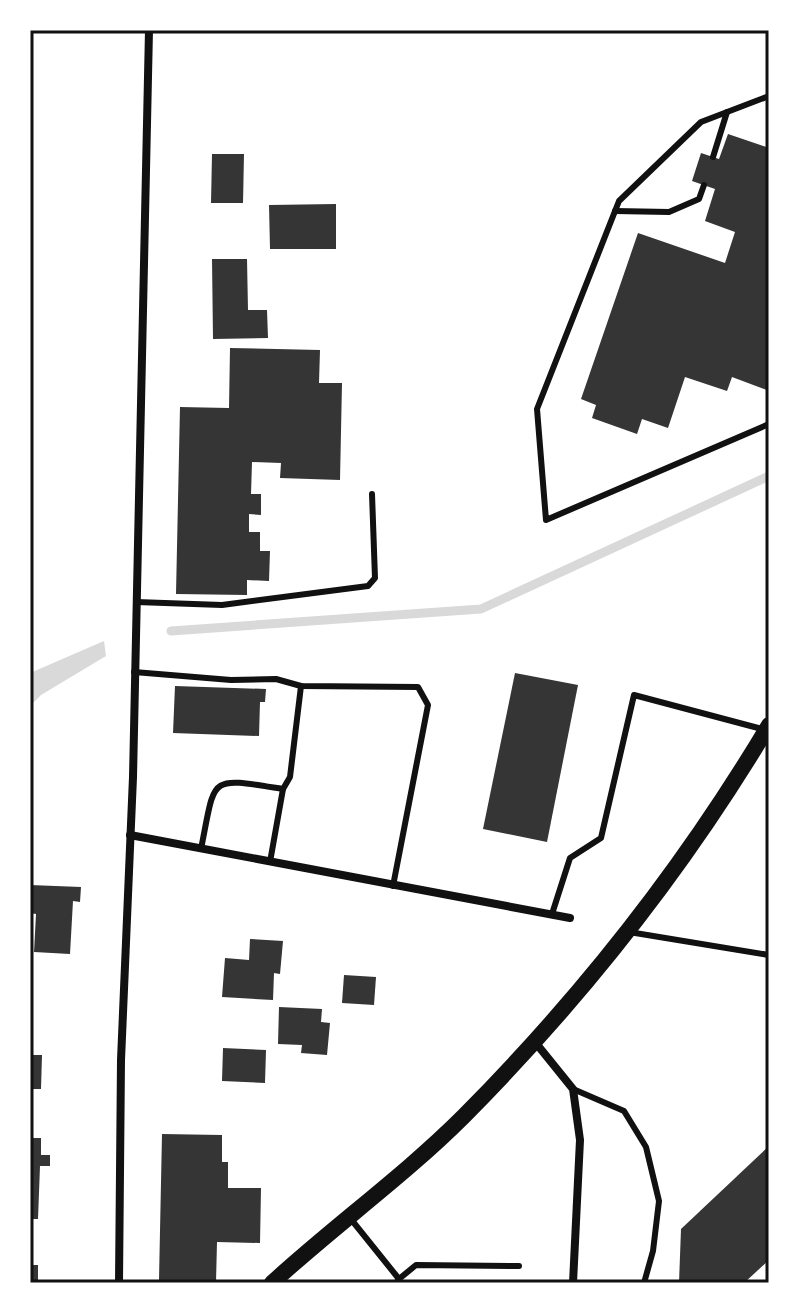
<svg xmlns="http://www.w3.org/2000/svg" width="799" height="1313" viewBox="0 0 799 1313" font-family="'DejaVu Sans',sans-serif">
<rect width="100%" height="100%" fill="#fff"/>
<path fill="#d9d9d9" d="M 104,641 L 106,656 L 41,695 L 30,706 L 30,673 Z"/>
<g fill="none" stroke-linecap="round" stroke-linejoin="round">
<path stroke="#d9d9d9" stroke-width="9" d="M 171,631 L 481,609 L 769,476"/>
</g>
<g fill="#353535">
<path d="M 728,134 L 769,148 L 767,390 L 732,377 L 727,391 L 685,377 L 668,428 L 642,419 L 637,434 L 592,418 L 596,405 L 581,399 L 638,233 L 725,263 L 735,232 L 705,221 L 715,189 L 692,181 L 701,153 L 719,159 Z"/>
<path d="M 212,154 L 244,154 L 243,203 L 211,203 Z"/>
<path d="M 336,204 L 336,249 L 270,249 L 269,205 Z"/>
<path d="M 212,259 L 247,259 L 248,310 L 267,310 L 268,338 L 213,339 Z"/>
<path d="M 230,348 L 320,350 L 319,383 L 342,383 L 340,480 L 280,478 L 281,463 L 252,462 L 251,494 L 261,494 L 261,515 L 249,514 L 249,532 L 260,532 L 260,551 L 270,551 L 269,581 L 247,580 L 247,595 L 176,594 L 180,407 L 229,408 Z"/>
<path d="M 515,673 L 578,685 L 547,842 L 483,829 Z"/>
<path d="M 175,686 L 266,689 L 265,702 L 260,702 L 259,736 L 173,733 Z"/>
<path d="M 30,885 L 81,887 L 80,902 L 73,901 L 70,954 L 34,952 L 36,914 L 30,913 Z"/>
<path d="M 250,939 L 283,941 L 280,974 L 274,973 L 273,1000 L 222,997 L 225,958 L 249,960 Z"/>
<path d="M 344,975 L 376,977 L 374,1005 L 342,1003 Z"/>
<path d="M 279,1007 L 322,1009 L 321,1022 L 330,1023 L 327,1055 L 301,1053 L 302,1045 L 278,1044 Z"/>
<path d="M 223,1048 L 266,1050 L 265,1083 L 222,1081 Z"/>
<path d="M 30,1055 L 42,1055 L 41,1089 L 30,1089 Z"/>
<path d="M 162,1134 L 222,1135 L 222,1162 L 228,1162 L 228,1188 L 261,1188 L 260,1243 L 217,1242 L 216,1282 L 159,1280 Z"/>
<path d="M 30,1138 L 41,1138 L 41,1155 L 50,1155 L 50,1166 L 40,1166 L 38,1219 L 30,1219 Z"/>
<path d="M 769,1146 L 769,1260 L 744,1283 L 679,1283 L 681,1229 Z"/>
<rect x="30" y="1265" width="8" height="18"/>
</g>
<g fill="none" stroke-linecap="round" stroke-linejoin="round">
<g stroke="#111" stroke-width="6">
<path d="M 769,96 L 701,122 L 619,201 L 537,409 L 546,520 L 769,424"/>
<path d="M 713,157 L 727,112"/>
<path d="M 615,211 L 669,212 L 699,199 L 704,185"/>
<path d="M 136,602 L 222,605 L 368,586 L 375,578 L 372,494"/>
<path d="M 134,672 L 231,680 L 276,679 L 301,686 L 418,687 L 428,705 L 393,886"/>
<path d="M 201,849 C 216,775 207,777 283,789 L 290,777 L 301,686"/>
<path d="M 270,862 L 283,789"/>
<path d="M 552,914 L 570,858 L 601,838 L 634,695 L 762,729"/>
<path d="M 629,932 L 769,955"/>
<path d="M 573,1089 L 624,1111 L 646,1147 L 659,1201 L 653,1251 L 644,1283"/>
<path d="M 350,1218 L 399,1279 L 396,1283"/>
<path d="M 399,1279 L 416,1265 L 519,1266"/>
</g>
<g stroke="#111" stroke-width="8">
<path d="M 130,835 L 570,918"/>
<path d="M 535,1042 L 573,1089 L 580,1140 L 573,1283"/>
<path d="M 119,1283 L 121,1060 L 133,777 L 149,30"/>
</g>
<path stroke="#111" stroke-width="16" d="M 272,1283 C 334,1226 404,1176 464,1116 C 580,999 685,866 769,725"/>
</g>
<rect width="799" height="1313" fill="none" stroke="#ffffff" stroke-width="64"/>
<rect x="32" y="32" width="735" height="1249" fill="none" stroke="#111" stroke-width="3"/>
</svg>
